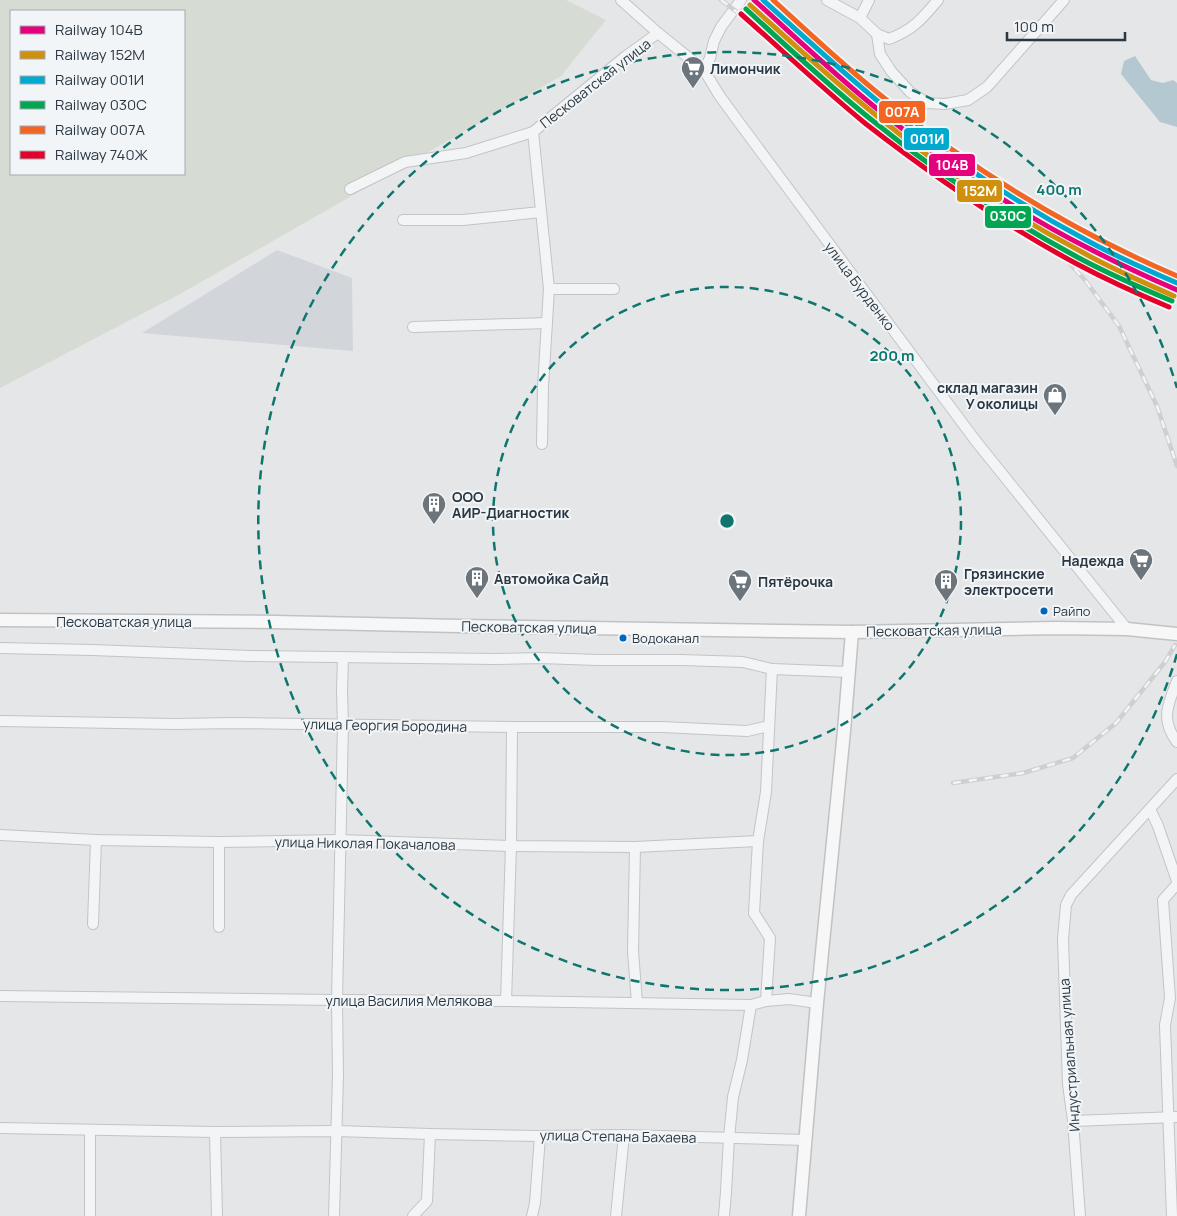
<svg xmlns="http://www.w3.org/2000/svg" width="1177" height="1216" viewBox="0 0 1177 1216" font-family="Manrope,sans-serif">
<rect width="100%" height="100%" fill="#e4e6e8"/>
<path fill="#d2d6db" d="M 277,250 L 352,278 L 353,351 L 142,333 Z"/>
<path fill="#d6dcd4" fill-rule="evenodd" d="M 0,0 L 566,0 L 606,20 L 561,76 L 180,294 L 0,388 ZM 11,11 L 184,11 L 184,174 L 11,174 Z"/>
<path fill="#b4c8d2" d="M 1135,56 L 1151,80 L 1163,83 L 1173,80 L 1177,83 L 1177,127 L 1160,122 L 1121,74 L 1124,61 Z"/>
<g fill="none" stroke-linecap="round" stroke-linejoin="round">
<g stroke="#c2c4c6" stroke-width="12">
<g id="minor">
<path d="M 621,0 L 658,33 L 704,70 L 719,95 L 738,121 L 975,440 L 1127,629"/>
<path d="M 827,0 L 860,18 L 877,34 L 889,39 C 913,30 922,19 938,0"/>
<path d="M 860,18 L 869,0"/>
<path d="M 877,34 L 880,54 L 891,71 L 910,92 L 927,103 L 945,104 L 968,100 L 987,87 L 1064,0"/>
<path d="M 704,70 L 710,58 L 714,41 L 721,27 L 741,0"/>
<path d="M 533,132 L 549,289 L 543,387 L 542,444"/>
<path d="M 350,189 L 405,162 L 466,153 L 533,132 L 626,56 L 658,33"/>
<path d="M 403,220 L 463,220 L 541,212"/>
<path d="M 549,289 L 614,289"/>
<path d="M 413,327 L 547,323"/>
<path d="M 0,648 L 92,650 L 250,656 L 495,659 L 540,658 L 598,660 L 681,660 L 743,662 L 772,669 L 849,672"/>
<path d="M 1177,681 C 1168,704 1160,720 1177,742"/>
<path d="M 0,721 L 176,724 L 231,723 L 512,727 L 662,727 L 747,731 L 769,726"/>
<path d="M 1150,809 L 1158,826 L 1177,881"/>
<path d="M 0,835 L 96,840 L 219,842 L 340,840 L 511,846 L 635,847 L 758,841"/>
<path d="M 635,847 L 633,951 L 637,1003"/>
<path d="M 93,924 L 96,840"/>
<path d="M 219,927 L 219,842"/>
<path d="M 0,996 L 337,1000 L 506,1001 L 751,1005 L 766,1001 L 789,999 L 817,1003"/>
<path d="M 506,1001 L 511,846 L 512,727"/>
<path d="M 766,1001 L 770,938 L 754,913 L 758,841 L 766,792 L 772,669"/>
<path d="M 1073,1121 L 1177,1117"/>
<path d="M 0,1128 L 215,1132 L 336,1131 L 430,1134 L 540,1136 L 624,1135 L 805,1140"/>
<path d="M 215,1132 L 217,1216"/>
<path d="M 90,1216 L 90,1130"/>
<path d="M 334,1216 L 338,1075 L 337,1000 L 343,724 L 342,691 L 343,657"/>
<path d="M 413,1216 L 427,1201 L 430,1134"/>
<path d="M 532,1216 L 535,1203 L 540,1136"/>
<path d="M 616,1216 L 624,1135"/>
<path d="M 724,1216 L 726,1192 L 729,1138 L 733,1097 L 742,1060 L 751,1005"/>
<path d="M 1080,1216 L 1073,1121 L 1068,1084 L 1063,939 L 1066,905 L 1071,895 L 1177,779"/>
<path d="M 1172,1216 L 1165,1025 L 1170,998 L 1163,900 L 1177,884"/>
</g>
</g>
<g stroke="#c0c3c6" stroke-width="15">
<g id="major">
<path d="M 0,620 L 274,622 L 459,626 L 852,632 L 1056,628 L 1127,629 L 1177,634"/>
<path d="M 799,1216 L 817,1003 L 844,731 L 852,632"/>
</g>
</g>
<use href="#minor" stroke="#f3f4f5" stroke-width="10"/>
<use href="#major" stroke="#f7f7f7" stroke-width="12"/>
<g stroke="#cdcfd0" stroke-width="4.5">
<g id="rail">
<path d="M 721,0 L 929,158 L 1011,212 L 1066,246 L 1105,268 L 1177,297"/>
<path d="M 1040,236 L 1060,253 L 1085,280 L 1119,326 L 1157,406 L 1177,466"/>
<path d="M 953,783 L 1023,773 L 1073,758 L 1116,723 L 1165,662 L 1175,645"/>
</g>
</g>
<use href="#rail" stroke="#f2f5f7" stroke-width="2.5" stroke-dasharray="8" stroke-linecap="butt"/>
<g stroke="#f2f5f7" stroke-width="9">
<path id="rail-1" d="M 754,0 C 794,36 834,74 876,108 C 942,161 1013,210 1088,248 C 1117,263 1147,277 1177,290"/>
</g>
<g stroke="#f2f5f7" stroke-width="9">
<path id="rail-2" d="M 750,5 C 790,41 830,78 872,112 C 937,166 1008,213 1082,252 C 1112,269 1143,282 1174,296"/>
</g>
<g stroke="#f2f5f7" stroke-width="9">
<path id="rail-3" d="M 763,0 C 802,35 840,70 880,103 C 945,155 1014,202 1088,241 C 1117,257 1147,270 1177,283"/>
</g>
<g stroke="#f2f5f7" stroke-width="9">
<path id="rail-4" d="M 746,9 C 786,46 826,83 868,117 C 934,171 1005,218 1079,258 C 1109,274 1141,288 1172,301"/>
</g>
<g stroke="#f2f5f7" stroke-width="9">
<path id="rail-5" d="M 773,0 C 809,33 845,67 884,98 C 974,171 1070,230 1177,276"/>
</g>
<g stroke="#f2f5f7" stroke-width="9">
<path id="rail-6" d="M 741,14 C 783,51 823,89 866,124 C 933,176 1002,224 1077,264 C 1107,280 1138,294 1169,307"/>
</g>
<use href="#rail-1" stroke="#e5007d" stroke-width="5"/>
<use href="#rail-2" stroke="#ce900d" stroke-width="5"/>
<use href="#rail-3" stroke="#00a9ce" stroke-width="5"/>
<use href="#rail-4" stroke="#00a651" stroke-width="5"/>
<use href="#rail-5" stroke="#f26522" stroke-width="5"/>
<use href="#rail-6" stroke="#e4002b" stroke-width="5"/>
</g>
<g fill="none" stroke="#0f766e" stroke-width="2.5" stroke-dasharray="9 6">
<circle cx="727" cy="521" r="234"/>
<path d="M1177 654A469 469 0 1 1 1177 388"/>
</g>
<defs>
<g id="supermarket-pin" transform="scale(1.25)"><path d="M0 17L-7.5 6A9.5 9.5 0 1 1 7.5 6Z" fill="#6c747c" stroke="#f2f5f7"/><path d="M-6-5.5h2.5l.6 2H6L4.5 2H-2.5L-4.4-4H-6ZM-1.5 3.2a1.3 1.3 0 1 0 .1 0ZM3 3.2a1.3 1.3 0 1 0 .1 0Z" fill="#fff"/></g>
<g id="shop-pin" transform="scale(1.25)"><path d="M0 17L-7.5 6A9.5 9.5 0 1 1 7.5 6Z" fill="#6c747c" stroke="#f2f5f7"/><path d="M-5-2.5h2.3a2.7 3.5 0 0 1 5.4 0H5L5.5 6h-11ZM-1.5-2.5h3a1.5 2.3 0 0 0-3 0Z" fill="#fff"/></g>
<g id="building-pin" transform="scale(1.25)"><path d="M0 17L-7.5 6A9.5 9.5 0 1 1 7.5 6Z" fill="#6c747c" stroke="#f2f5f7"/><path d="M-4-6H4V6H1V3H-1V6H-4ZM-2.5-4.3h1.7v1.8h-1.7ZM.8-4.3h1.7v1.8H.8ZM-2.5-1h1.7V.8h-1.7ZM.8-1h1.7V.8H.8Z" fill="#fff"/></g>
</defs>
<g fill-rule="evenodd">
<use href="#supermarket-pin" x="693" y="68"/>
<use href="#shop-pin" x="1055" y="395"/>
<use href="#building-pin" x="434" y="504"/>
<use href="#supermarket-pin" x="1141" y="560"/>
<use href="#building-pin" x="477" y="578"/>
<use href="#supermarket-pin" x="740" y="581"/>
<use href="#building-pin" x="946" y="581"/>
</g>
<g fill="#0065bd" stroke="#f2f5f7" stroke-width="2">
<circle cx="1044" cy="611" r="4.5"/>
<circle cx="623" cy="638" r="4.5"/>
</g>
<g text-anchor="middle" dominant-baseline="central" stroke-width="4" stroke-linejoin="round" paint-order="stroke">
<g font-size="13" fill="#2b3742" stroke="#f2f5f7" text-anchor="start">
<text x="1053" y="611">Райпо</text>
<text x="632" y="638">Водоканал</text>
</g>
<g font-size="14" font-weight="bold" fill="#2b3742" stroke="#f2f5f7" text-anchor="start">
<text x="710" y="68">Лимончик</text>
<text x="1038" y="387" text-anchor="end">склад магазин<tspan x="1038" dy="16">У околицы</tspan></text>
<text x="452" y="496">ООО<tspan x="452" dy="16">АИР-Диагностик</tspan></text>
<text x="1124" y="560" text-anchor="end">Надежда</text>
<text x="964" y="573">Грязинские<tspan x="964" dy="16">электросети</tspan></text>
<text x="494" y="578">Автомойка Сайд</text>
<text x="758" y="581">Пятёрочка</text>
</g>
<g font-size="14" fill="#2b3742" stroke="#f2f5f7">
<text transform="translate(595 83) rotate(-38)">Песковатская улица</text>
<text transform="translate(860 286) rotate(53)">улица Бурденко</text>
<text x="124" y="621">Песковатская улица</text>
<text transform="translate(529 627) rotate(1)">Песковатская улица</text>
<text transform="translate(934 630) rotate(-1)">Песковатская улица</text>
<text transform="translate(385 725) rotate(1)">улица Георгия Бородина</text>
<text transform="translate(365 843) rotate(1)">улица Николая Покачалова</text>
<text x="409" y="1000">улица Василия Мелякова</text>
<text transform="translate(1069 1055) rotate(-94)">Индустриальная улица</text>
<text transform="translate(618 1136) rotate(1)">улица Степана Бахаева</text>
</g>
</g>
<circle cx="727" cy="521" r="8" fill="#0f766e" stroke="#f2f5f7" stroke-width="2.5"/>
<g font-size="15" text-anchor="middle" font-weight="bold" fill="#0f766e" stroke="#f2f5f7" stroke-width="4" stroke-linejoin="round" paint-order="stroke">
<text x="1059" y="195">400 m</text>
<text x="892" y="361">200 m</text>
</g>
<g stroke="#f2f5f7" stroke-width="2">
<rect x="878" y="100" width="48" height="24" rx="5" fill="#f26522"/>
<rect x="903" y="127" width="47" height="24" rx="5" fill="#00a9ce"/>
<rect x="928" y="153" width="48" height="24" rx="5" fill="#e5007d"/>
<rect x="956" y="179" width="47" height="24" rx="5" fill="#ce900d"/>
<rect x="984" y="205" width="48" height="24" rx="5" fill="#00a651"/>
</g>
<g font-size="14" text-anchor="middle" font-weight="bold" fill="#fff">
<text x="902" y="117">007А</text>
<text x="927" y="144">001И</text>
<text x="952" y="170">104В</text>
<text x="980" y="196">152М</text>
<text x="1008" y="221">030C</text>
</g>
<rect x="10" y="10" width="175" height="165" fill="#f2f5f7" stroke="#a2a9af"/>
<rect x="20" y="26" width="25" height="8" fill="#e5007d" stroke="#a2a9af"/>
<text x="55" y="35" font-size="15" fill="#2b3742">Railway 104В</text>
<rect x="20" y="51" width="25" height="8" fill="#ce900d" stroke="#a2a9af"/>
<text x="55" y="60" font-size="15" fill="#2b3742">Railway 152М</text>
<rect x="20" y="76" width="25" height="8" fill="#00a9ce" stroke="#a2a9af"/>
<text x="55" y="85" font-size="15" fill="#2b3742">Railway 001И</text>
<rect x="20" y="101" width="25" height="8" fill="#00a651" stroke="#a2a9af"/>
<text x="55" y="110" font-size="15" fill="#2b3742">Railway 030C</text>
<rect x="20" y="126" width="25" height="8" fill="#f26522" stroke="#a2a9af"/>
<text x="55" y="135" font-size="15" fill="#2b3742">Railway 007А</text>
<rect x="20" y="151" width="25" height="8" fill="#e4002b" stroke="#a2a9af"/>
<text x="55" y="160" font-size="15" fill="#2b3742">Railway 740Ж</text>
<path d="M1007 32v8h118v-8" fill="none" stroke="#2b3742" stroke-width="2.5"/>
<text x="1014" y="32" font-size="15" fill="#2b3742" stroke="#f2f5f7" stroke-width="4" paint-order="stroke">100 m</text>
</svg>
